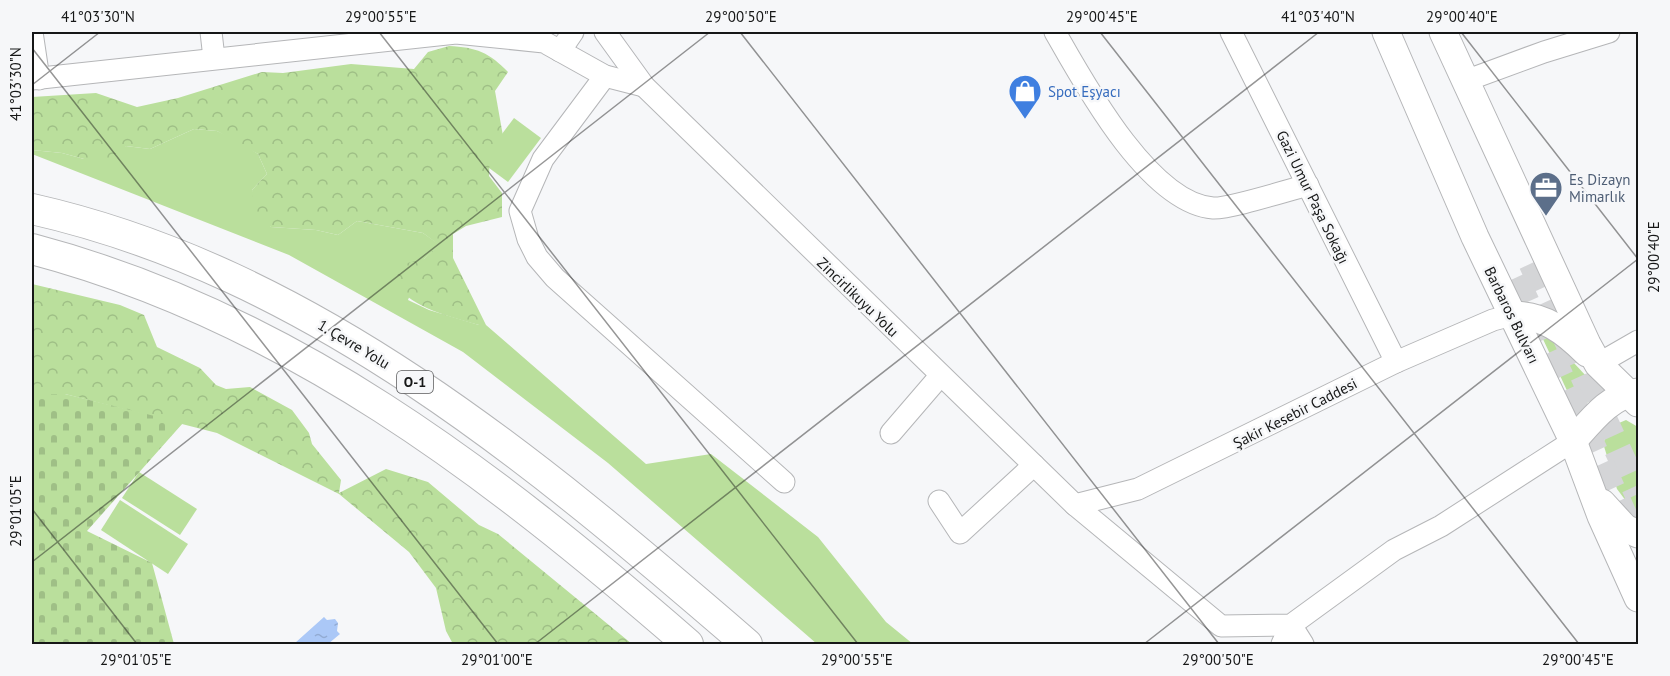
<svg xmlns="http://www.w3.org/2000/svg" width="1670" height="676" viewBox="0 0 1670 676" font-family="'PT Sans',sans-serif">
<defs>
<pattern id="forest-crowns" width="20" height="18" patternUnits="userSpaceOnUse" patternTransform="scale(1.5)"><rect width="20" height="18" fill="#badf9c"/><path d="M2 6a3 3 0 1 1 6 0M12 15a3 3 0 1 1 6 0" fill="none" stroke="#9fbf86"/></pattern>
<pattern id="cemetery-stones" width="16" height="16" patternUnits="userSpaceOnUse" patternTransform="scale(1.5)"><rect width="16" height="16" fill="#badf9c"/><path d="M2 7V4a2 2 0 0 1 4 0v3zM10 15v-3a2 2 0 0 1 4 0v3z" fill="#9fbf86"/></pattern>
<pattern id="water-ripples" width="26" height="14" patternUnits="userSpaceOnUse" patternTransform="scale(1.5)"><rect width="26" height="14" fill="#abc8f7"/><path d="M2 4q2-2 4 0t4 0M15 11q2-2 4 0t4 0" fill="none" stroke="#92abd3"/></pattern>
</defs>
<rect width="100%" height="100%" fill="#f6f7f9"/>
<g fill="#badf9c">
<path d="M 514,118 L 541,138 L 508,182 L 481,162 Z"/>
<path d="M 194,129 L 217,131 L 239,141 L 258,154 L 267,174 L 252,190 L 271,227 L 316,230 L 338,235 L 357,221 L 423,233 L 440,245 L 424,259 L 408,300 L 429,310 L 479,325 L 486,325 L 646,464 L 711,454 L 818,537 L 886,622 L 913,644 L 817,644 L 608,463 L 463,352 L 289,255 L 32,154 L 32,150 L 62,153 L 84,159 L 126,146 L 150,149 Z"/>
<path d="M 1547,334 L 1600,391 L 1577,412 L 1542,337 Z"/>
<path d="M 1626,420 L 1638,427 L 1638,517 L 1617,489 L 1603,443 L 1612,426 Z"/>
<path d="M 139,472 L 197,509 L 180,535 L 122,498 Z"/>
<path d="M 120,500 L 188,544 L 168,574 L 101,530 Z"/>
</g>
<g fill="url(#forest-crowns)">
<path d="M 449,46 C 476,47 490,53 508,72 L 495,91 L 503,136 L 490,154 L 489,176 L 502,193 L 502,217 L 466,226 L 453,234 L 453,258 L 486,325 L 479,325 C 445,315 418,310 393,284 L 403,264 L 424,259 L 439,245 L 423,233 L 357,221 L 338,235 L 316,230 L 271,227 L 255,212 L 252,190 L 267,174 L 258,154 L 217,131 L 194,129 L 150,149 L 126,146 L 108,160 L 84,159 L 62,153 L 32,150 L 32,97 L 96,93 L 137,107 L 178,98 L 262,72 L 283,73 L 351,64 L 414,69 L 428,52 Z"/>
<path d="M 32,284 L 120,305 L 144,315 L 157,347 L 200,368 L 216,385 L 226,389 L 250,387 L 292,410 L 309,433 L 312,444 L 341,480 L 339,493 L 386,469 L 428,482 L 479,525 L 498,534 L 632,644 L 453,644 L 446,631 L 436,588 L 409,552 L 339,494 L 217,433 L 65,394 L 32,394 Z"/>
</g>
<path fill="url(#cemetery-stones)" d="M 32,394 L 65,394 L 183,423 L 87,531 L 152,563 L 174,644 L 32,644 Z"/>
<path fill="url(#water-ripples)" d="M 324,617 L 327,620 L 335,619 L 338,623 L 337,631 L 340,634 L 328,644 L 295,643 Z"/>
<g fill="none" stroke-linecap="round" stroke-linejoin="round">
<g stroke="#d4d5d7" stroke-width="27" stroke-dasharray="27 14" stroke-linecap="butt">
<path d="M 1532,263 L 1638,494"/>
<path d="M 1515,278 L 1632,533"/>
</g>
<g stroke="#b5b6b8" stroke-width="23">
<g id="minor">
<path d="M 32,32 L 39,79"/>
<path d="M 211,32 L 214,58"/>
<path d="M 605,32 L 644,86 L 1075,505 L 1221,626 L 1291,625 L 1394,550 L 1441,526 L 1573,441"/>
<path d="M 1055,32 C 1084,83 1149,203 1213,208 C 1229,209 1288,190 1308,185"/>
<path d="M 1231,32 L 1396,362"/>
<path d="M 560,51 L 573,32"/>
<path d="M 605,76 L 543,159 L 520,211 L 528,239 L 537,257 L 555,278 L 784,482"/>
<path d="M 32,79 L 456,33 L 544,42 L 605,76 L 644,86"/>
<path d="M 1465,81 L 1544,52 L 1609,32"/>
<path d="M 1598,364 L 1638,341"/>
<path d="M 891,433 L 940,376"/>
<path d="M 939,501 L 960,533 L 1034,465"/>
<path d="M 1075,505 L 1138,489 L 1396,362 L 1493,320 L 1512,315"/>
<path d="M 1282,644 L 1291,625 L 1303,644"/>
</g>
</g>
<g stroke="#b5b6b8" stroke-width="29">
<g id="major">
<path d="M 1386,32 L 1475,237 L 1573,441 L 1601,516 L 1638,598"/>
<path d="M 1443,32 L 1587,344 L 1598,364 L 1638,403"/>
<path d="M 1512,315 C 1544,315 1565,331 1587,353"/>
<path d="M 1573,441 C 1590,422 1611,394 1638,392"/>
<path d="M 1602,503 L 1625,528 L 1638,534"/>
</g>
</g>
<g stroke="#b5b6b8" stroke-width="32">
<g id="highway">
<path d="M 32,209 C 311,272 536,462 747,644"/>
<path d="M 32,249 C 289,317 491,473 688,644"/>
</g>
</g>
<use href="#minor" stroke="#fff" stroke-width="21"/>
<use href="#major" stroke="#fff" stroke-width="27"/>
<use href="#highway" stroke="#fff" stroke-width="30"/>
</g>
<path fill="none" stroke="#161717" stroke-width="1.5" stroke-opacity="0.45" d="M 379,32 L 858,644M 740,32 L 1219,644M 1100,32 L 1579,644M 1461,32 L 1638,259M 32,48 L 498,644M 32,85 L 100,32M 32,509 L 137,644M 32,562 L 710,32M 535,644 L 1319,32M 1144,644 L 1638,259"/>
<defs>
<g id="shop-pin" transform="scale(1.725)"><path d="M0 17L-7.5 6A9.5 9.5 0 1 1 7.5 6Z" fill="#3f7fe0" stroke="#f6f7f9"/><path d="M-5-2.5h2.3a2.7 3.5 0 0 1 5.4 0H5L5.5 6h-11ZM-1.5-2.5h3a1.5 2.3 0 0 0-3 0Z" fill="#fff"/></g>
<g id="office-pin" transform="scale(1.725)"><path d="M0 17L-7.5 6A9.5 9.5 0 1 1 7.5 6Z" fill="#5c6f8a" stroke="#f6f7f9"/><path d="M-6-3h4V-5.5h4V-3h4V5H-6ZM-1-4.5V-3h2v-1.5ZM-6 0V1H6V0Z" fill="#fff"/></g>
</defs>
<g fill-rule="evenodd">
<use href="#shop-pin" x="1025" y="91"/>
<use href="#office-pin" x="1546" y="188"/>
</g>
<g text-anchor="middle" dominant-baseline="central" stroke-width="5" stroke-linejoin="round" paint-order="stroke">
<rect fill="#f6f7f9" stroke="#595a5b" stroke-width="1.5" x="397" y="371" width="36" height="22" rx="4.5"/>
<g font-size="14" font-weight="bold" fill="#161717">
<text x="415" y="382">O-1</text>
</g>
<g font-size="15" fill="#366cbe" stroke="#f6f7f9" text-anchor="start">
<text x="1048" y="91">Spot Eşyacı</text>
</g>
<g font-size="15" fill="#4e5e75" stroke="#f6f7f9" text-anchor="start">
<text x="1569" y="179">Es Dizayn<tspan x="1569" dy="17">Mimarlık</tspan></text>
</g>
<g font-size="15" fill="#161717" stroke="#f6f7f9">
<text transform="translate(1313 197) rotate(64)">Gazi Umur Paşa Sokağı</text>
<text transform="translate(858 297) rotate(44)">Zincirlikuyu Yolu</text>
<text transform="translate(1512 315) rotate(64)">Barbaros Bulvarı</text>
<text transform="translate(354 344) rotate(31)">1. Çevre Yolu</text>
<text transform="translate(1295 413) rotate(-27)">Şakir Kesebir Caddesi</text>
</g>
</g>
<rect width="1670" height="676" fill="none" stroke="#f6f7f9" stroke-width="66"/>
<rect x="33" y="33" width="1604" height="610" fill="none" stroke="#161717" stroke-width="2"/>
<g font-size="15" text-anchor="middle" fill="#161717">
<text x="98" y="22">41°03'30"N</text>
<text x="381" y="22">29°00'55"E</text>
<text x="741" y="22">29°00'50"E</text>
<text x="1102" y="22">29°00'45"E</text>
<text x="1318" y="22">41°03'40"N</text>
<text x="1462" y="22">29°00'40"E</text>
<text transform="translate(16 84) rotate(-90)" y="5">41°03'30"N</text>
<text transform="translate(1654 257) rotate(-90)" y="5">29°00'40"E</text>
<text transform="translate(16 511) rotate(-90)" y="5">29°01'05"E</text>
<text x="136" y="665">29°01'05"E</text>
<text x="497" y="665">29°01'00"E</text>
<text x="857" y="665">29°00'55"E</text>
<text x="1218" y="665">29°00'50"E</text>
<text x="1578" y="665">29°00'45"E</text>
</g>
</svg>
